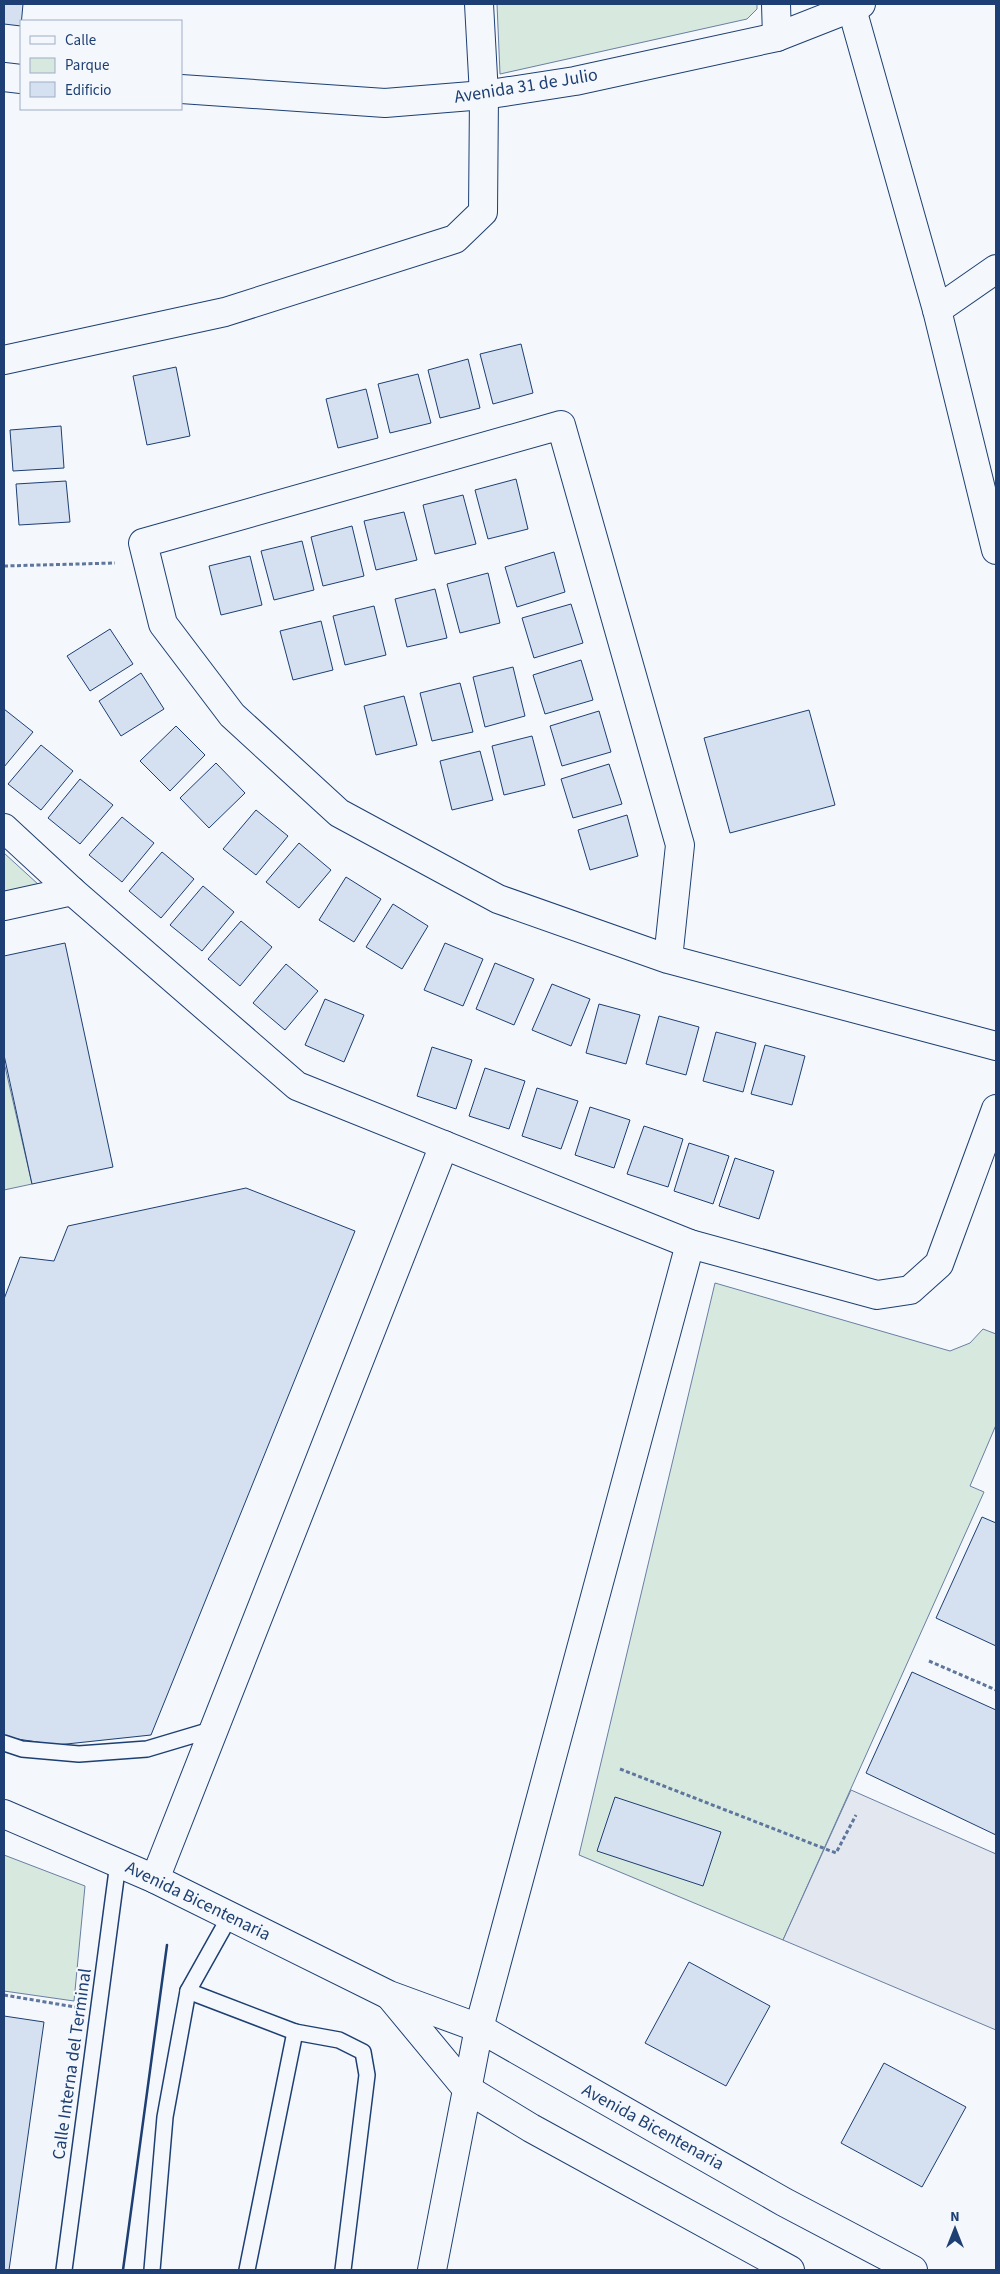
<svg xmlns="http://www.w3.org/2000/svg" width="1000" height="2274" viewBox="0 0 1000 2274" font-family="'Source Sans 3',sans-serif">
<rect width="100%" height="100%" fill="#f4f7fb"/>
<g fill="#d7e8df" stroke="#687fa3">
<path d="M 497,4 L 757,4 L 757,9 L 747,19 L 500,74 Z"/>
<path d="M 4,853 L 39,885 L 4,892 Z"/>
<path d="M 4,1062 L 32,1184 L 4,1190 Z"/>
<path d="M 715,1283 L 950,1351 L 970,1343 L 983,1329 L 996,1334 L 996,1425 L 970,1486 L 984,1492 L 783,1940 L 579,1855 Z"/>
<path d="M 4,1855 L 85,1886 L 74,2001 L 4,1991 Z"/>
</g>
<path fill="#e3e8f0" stroke="#687fa3" d="M 851,1790 L 996,1854 L 996,2030 L 783,1940 Z"/>
<g fill="#d5e0f0" stroke="#1d3f73">
<path d="M 4,4 L 23,4 L 21,26 L 4,24 Z"/>
<path d="M 521,344 L 533,393 L 493,404 L 480,354 Z"/>
<path d="M 468,359 L 480,408 L 440,418 L 428,370 Z"/>
<path d="M 176,367 L 190,436 L 147,445 L 133,376 Z"/>
<path d="M 418,374 L 431,423 L 390,433 L 378,384 Z"/>
<path d="M 366,389 L 378,438 L 338,448 L 326,399 Z"/>
<path d="M 61,426 L 64,468 L 13,471 L 10,430 Z"/>
<path d="M 516,479 L 528,529 L 488,539 L 475,490 Z"/>
<path d="M 66,481 L 70,522 L 19,525 L 16,484 Z"/>
<path d="M 463,495 L 476,544 L 435,554 L 423,505 Z"/>
<path d="M 404,512 L 417,560 L 376,570 L 364,521 Z"/>
<path d="M 352,526 L 364,576 L 323,586 L 311,537 Z"/>
<path d="M 302,541 L 314,590 L 274,600 L 261,551 Z"/>
<path d="M 554,552 L 565,592 L 517,607 L 505,567 Z"/>
<path d="M 250,556 L 262,605 L 221,615 L 209,566 Z"/>
<path d="M 488,573 L 500,623 L 460,633 L 447,584 Z"/>
<path d="M 435,589 L 447,638 L 407,647 L 395,599 Z"/>
<path d="M 571,604 L 583,643 L 534,658 L 522,618 Z"/>
<path d="M 374,606 L 386,655 L 345,665 L 333,616 Z"/>
<path d="M 321,621 L 333,670 L 293,680 L 280,631 Z"/>
<path d="M 110,629 L 133,664 L 90,691 L 67,656 Z"/>
<path d="M 581,660 L 593,700 L 545,714 L 533,675 Z"/>
<path d="M 513,667 L 525,716 L 485,727 L 473,677 Z"/>
<path d="M 141,673 L 164,709 L 121,736 L 99,701 Z"/>
<path d="M 460,683 L 473,732 L 432,741 L 420,693 Z"/>
<path d="M 404,696 L 417,745 L 376,755 L 364,706 Z"/>
<path d="M 4,709 L 33,732 L 4,767 Z"/>
<path d="M 809,710 L 835,805 L 730,833 L 704,738 Z"/>
<path d="M 599,711 L 611,752 L 562,766 L 550,726 Z"/>
<path d="M 176,726 L 205,755 L 170,791 L 140,761 Z"/>
<path d="M 532,736 L 545,785 L 504,795 L 492,746 Z"/>
<path d="M 41,745 L 73,771 L 41,810 L 8,784 Z"/>
<path d="M 480,751 L 493,800 L 452,810 L 440,761 Z"/>
<path d="M 216,763 L 245,793 L 209,828 L 180,798 Z"/>
<path d="M 609,764 L 622,804 L 573,818 L 561,779 Z"/>
<path d="M 80,779 L 113,805 L 80,844 L 48,818 Z"/>
<path d="M 256,810 L 288,836 L 256,875 L 223,849 Z"/>
<path d="M 627,815 L 638,856 L 590,870 L 578,830 Z"/>
<path d="M 122,817 L 154,843 L 122,882 L 89,855 Z"/>
<path d="M 299,843 L 331,870 L 299,908 L 266,882 Z"/>
<path d="M 162,852 L 194,879 L 161,918 L 129,891 Z"/>
<path d="M 346,877 L 381,899 L 354,942 L 319,920 Z"/>
<path d="M 203,886 L 234,912 L 202,951 L 170,925 Z"/>
<path d="M 393,904 L 428,926 L 402,969 L 366,947 Z"/>
<path d="M 241,921 L 272,947 L 240,986 L 208,959 Z"/>
<path d="M 65,943 L 113,1167 L 32,1184 L 4,1055 L 4,956 Z"/>
<path d="M 445,943 L 483,959 L 463,1006 L 424,990 Z"/>
<path d="M 495,963 L 534,979 L 514,1025 L 476,1009 Z"/>
<path d="M 286,964 L 318,991 L 285,1030 L 253,1003 Z"/>
<path d="M 552,984 L 590,999 L 571,1046 L 532,1030 Z"/>
<path d="M 325,999 L 364,1015 L 344,1062 L 305,1045 Z"/>
<path d="M 599,1004 L 640,1015 L 626,1064 L 586,1053 Z"/>
<path d="M 659,1016 L 699,1027 L 686,1075 L 646,1064 Z"/>
<path d="M 716,1032 L 756,1043 L 743,1092 L 703,1081 Z"/>
<path d="M 765,1045 L 805,1056 L 792,1105 L 751,1094 Z"/>
<path d="M 432,1047 L 472,1060 L 456,1109 L 417,1096 Z"/>
<path d="M 485,1068 L 525,1081 L 509,1129 L 469,1116 Z"/>
<path d="M 537,1088 L 578,1101 L 561,1149 L 522,1136 Z"/>
<path d="M 590,1107 L 630,1120 L 614,1168 L 575,1155 Z"/>
<path d="M 644,1126 L 683,1139 L 668,1187 L 627,1174 Z"/>
<path d="M 689,1143 L 729,1156 L 713,1204 L 674,1191 Z"/>
<path d="M 735,1158 L 774,1171 L 759,1219 L 719,1206 Z"/>
<path d="M 246,1188 L 355,1231 L 151,1735 L 57,1745 L 4,1737 L 4,1299 L 20,1257 L 54,1261 L 68,1226 Z"/>
<path d="M 982,1517 L 996,1523 L 996,1646 L 936,1618 Z"/>
<path d="M 912,1672 L 996,1710 L 996,1835 L 866,1773 Z"/>
<path d="M 615,1797 L 721,1832 L 703,1886 L 597,1851 Z"/>
<path d="M 689,1962 L 770,2006 L 726,2086 L 645,2043 Z"/>
<path d="M 4,2016 L 44,2022 L 9,2270 L 4,2270 Z"/>
<path d="M 884,2063 L 966,2107 L 922,2187 L 841,2143 Z"/>
</g>
<g fill="none" stroke-linecap="round" stroke-linejoin="round">
<g stroke="#1d3f73" stroke-width="18">
<g id="lane">
<path d="M 4,1743 L 22,1749 L 79,1754 L 147,1749 L 214,1729"/>
<path d="M 188,1991 L 295,2032 L 247,2270"/>
<path d="M 295,2032 L 339,2040 L 363,2052 L 367,2075 L 343,2270"/>
<path d="M 64,2270 L 118,1863"/>
<path d="M 152,2270 L 165,2117 L 188,1991 L 230,1916"/>
</g>
</g>
<g stroke="#1d3f73" stroke-width="30">
<g id="street">
<path d="M 776,4 L 777,37"/>
<path d="M 852,9 L 937,310 L 996,550"/>
<path d="M 937,310 L 996,269"/>
<path d="M 4,360 L 225,312 L 455,239 L 483,212 L 484,95 L 479,4"/>
<path d="M 4,828 L 72,891 L 297,1086 L 690,1244 L 877,1295 L 910,1290 L 939,1264 L 996,1109"/>
<path d="M 4,906 L 72,891"/>
<path d="M 668,959 L 680,845 L 561,425 L 143,543 L 163,624 L 232,715 L 339,813 L 498,899 L 668,959 L 996,1046"/>
<path d="M 155,1879 L 444,1145"/>
<path d="M 432,2270 L 479,2028 L 690,1244"/>
</g>
</g>
<g stroke="#1d3f73" stroke-width="30">
<g id="primary">
<path d="M 4,77 L 21,79"/>
<path d="M 181,89 L 385,103 L 484,95 L 575,81 L 777,37 L 861,4"/>
<path d="M 4,1814 L 155,1879 L 389,1995 L 479,2028 L 784,2202 L 913,2270"/>
<path d="M 390,1996 L 467,2089 L 531,2128 L 790,2270"/>
</g>
</g>
<g stroke="#5e769c" stroke-width="3" stroke-dasharray="4 2.5" stroke-linecap="butt">
<path d="M 4,566 L 115,563"/>
<path d="M 929,1661 L 996,1690"/>
<path d="M 620,1769 L 836,1853 L 856,1815"/>
<path d="M 4,1995 L 75,2007"/>
</g>
<use href="#lane" stroke="#f4f7fb" stroke-width="15"/>
<use href="#street" stroke="#f4f7fb" stroke-width="28"/>
<use href="#primary" stroke="#f4f7fb" stroke-width="28"/>
<path stroke="#1d3f73" stroke-width="2.5" d="M 123,2270 L 167,1945"/>
</g>
<g text-anchor="middle" dominant-baseline="central" stroke-width="4" stroke-linejoin="round" paint-order="stroke">
<g font-size="18" fill="#1d3f73" stroke="#f4f7fb">
<text transform="translate(526 86) rotate(-9)">Avenida 31 de Julio</text>
<text transform="translate(198 1901) rotate(26)">Avenida Bicentenaria</text>
<text transform="translate(72 2064) rotate(-82)">Calle Interna del Terminal</text>
<text transform="translate(653 2127) rotate(29)">Avenida Bicentenaria</text>
</g>
</g>
<rect width="1000" height="2274" fill="none" stroke="#1d3f73" stroke-width="10"/>
<rect x="20" y="20" width="162" height="90" fill="#f4f7fb" stroke="#9eadc5"/>
<rect x="30" y="36" width="25" height="8" fill="#f4f7fb" stroke="#9eadc5"/>
<text x="65" y="45" font-size="15" fill="#1d3f73">Calle</text>
<rect x="30" y="58" width="25" height="15" fill="#d7e8df" stroke="#9eadc5"/>
<text x="65" y="70" font-size="15" fill="#1d3f73">Parque</text>
<rect x="30" y="82" width="25" height="15" fill="#d5e0f0" stroke="#9eadc5"/>
<text x="65" y="95" font-size="15" fill="#1d3f73">Edificio</text>
<g transform="translate(955 2229)" stroke="#f4f7fb" stroke-width="4" paint-order="stroke">
<path d="M0-4L9 19L0 12L-9 19Z" fill="#1d3f73"/>
<text y="-8" font-size="14" font-weight="bold" text-anchor="middle" fill="#1d3f73">N</text>
</g>
</svg>
